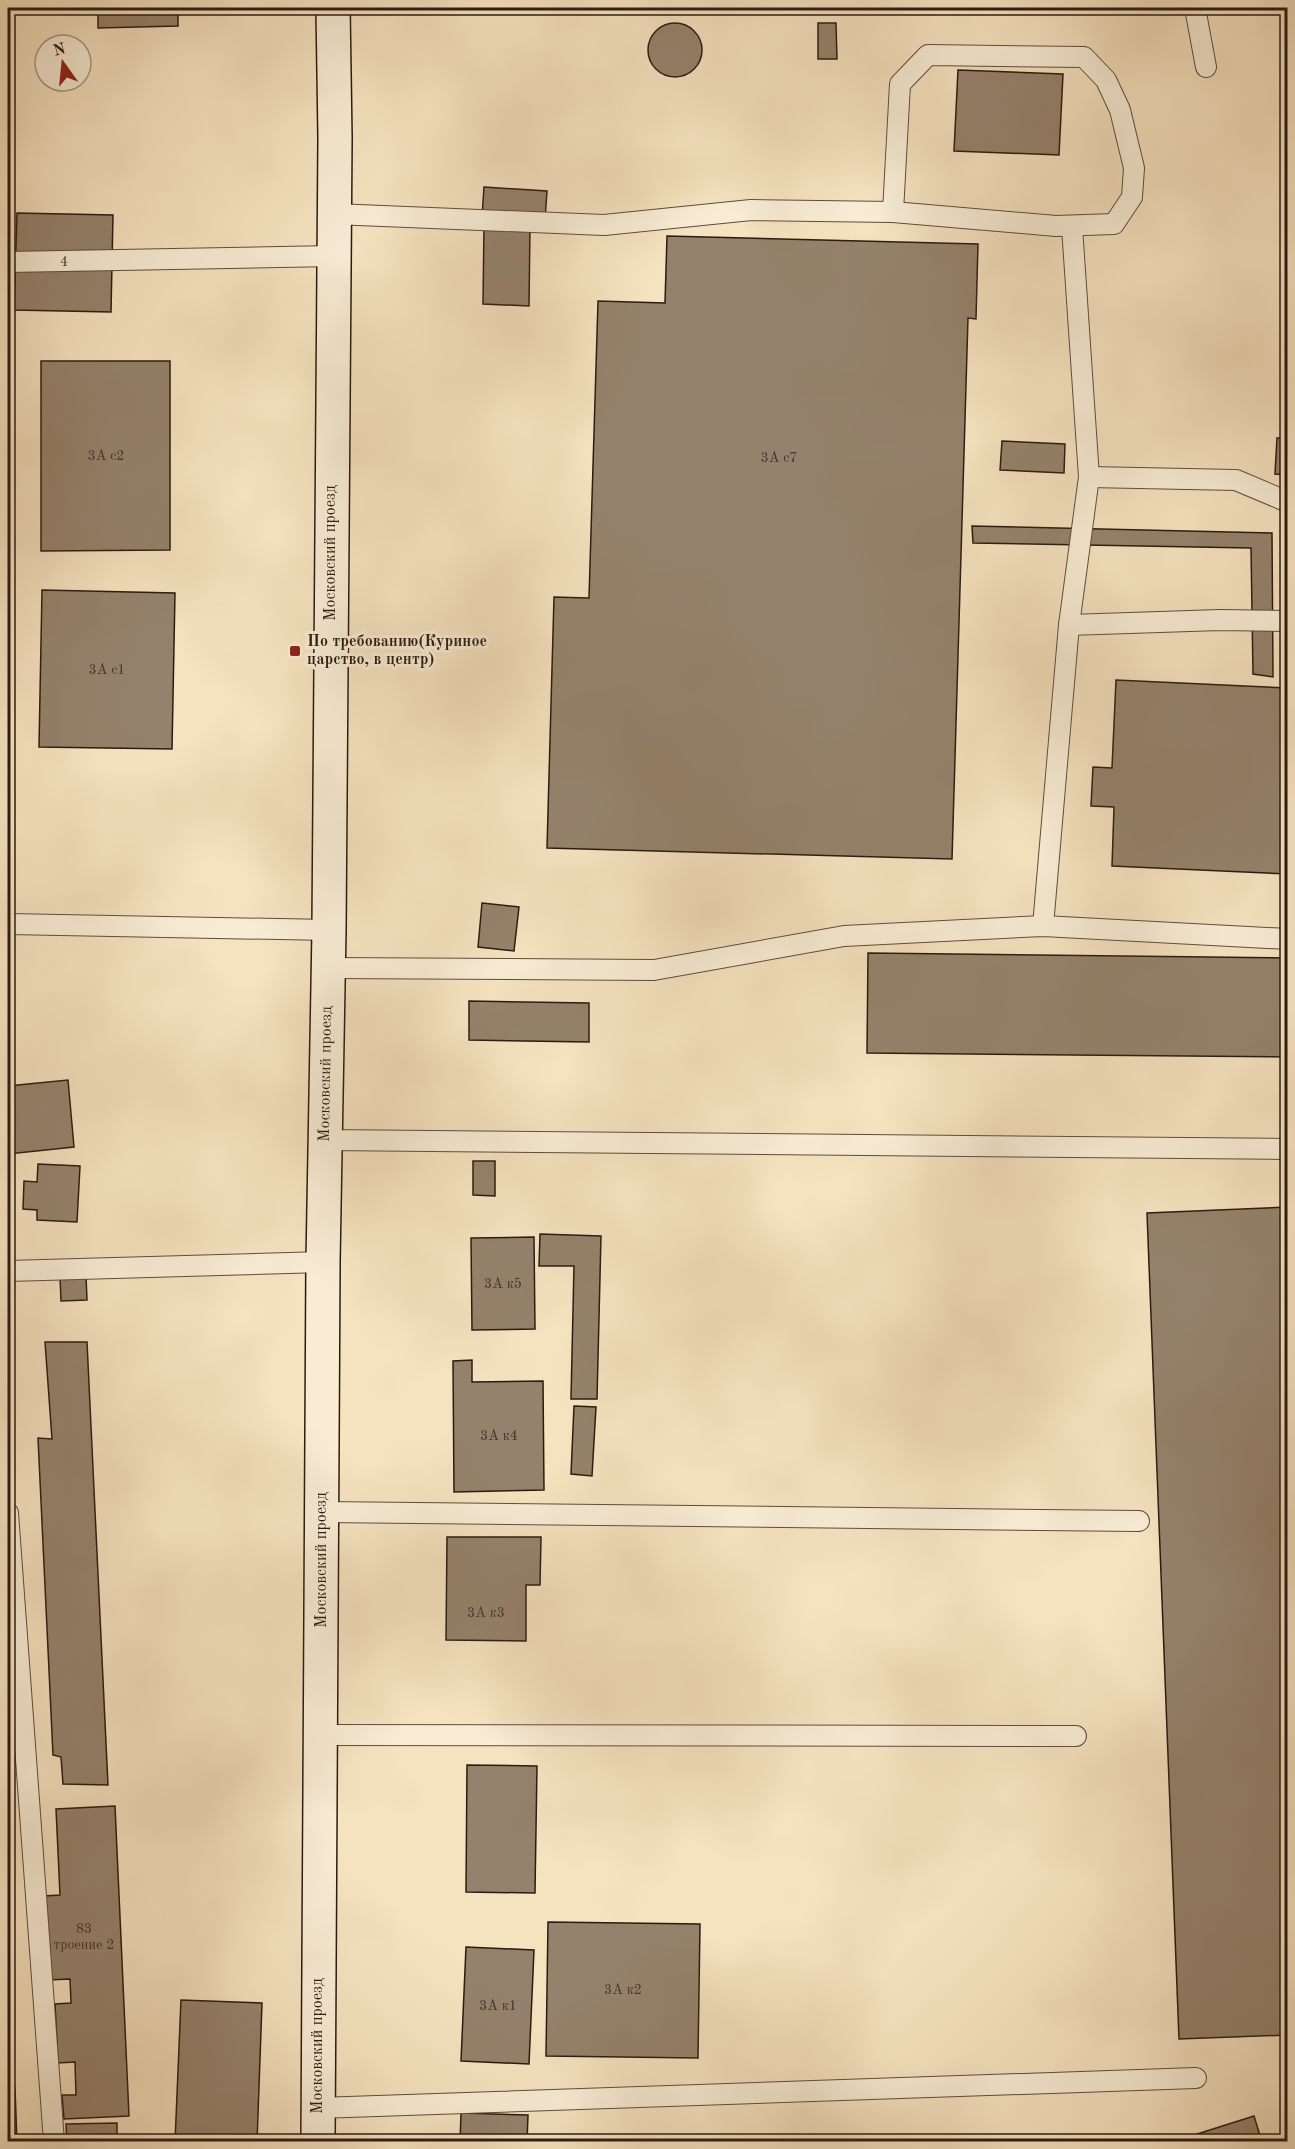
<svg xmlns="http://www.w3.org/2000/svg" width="1295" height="2149" viewBox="0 0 1295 2149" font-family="'Old Standard TT',serif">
<rect width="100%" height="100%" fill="#f5e2bf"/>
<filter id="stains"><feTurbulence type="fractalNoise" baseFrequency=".00333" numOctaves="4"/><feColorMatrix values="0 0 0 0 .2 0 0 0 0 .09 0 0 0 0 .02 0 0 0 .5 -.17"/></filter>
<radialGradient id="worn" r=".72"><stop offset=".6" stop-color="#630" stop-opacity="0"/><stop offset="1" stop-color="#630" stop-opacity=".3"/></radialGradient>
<g fill="#95826c" stroke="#2c1b12" stroke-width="1.5">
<path d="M 98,8 L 178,8 L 178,26 L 98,28 Z"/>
<circle cx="675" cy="50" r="27"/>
<path d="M 818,23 L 836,23 L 837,59 L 818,59 Z"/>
<path d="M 958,70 L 1063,74 L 1059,155 L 954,151 Z"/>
<path d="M 484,187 L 547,191 L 545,220 L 482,217 Z"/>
<path d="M 17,213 L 113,215 L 111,312 L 14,310 Z"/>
<path d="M 484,225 L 530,226 L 529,306 L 483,304 Z"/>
<path d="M 667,236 L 978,244 L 976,319 L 968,318 L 952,859 L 547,848 L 554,597 L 589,598 L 598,301 L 665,303 Z"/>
<path d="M 41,361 L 170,361 L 170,550 L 41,551 Z"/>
<path d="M 1277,438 L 1288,438 L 1288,475 L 1275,474 Z"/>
<path d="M 1002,441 L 1065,444 L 1064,473 L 1000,470 Z"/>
<path d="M 972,526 L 1272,533 L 1273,677 L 1253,674 L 1251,548 L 973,543 Z"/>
<path d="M 42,590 L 175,593 L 172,749 L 39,747 Z"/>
<path d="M 1116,680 L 1288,688 L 1288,874 L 1112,866 L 1114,807 L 1091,806 L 1093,767 L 1112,768 Z"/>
<path d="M 482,903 L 519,907 L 514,951 L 478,947 Z"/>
<path d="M 868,953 L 1288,958 L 1288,1057 L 867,1053 Z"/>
<path d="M 469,1001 L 589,1003 L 589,1042 L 469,1040 Z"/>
<path d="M 68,1080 L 74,1147 L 8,1154 L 8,1086 Z"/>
<path d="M 473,1161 L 495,1161 L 495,1196 L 473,1195 Z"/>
<path d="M 38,1164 L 80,1166 L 77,1222 L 37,1220 L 37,1210 L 23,1209 L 24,1181 L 37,1182 Z"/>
<path d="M 1288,1207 L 1288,2035 L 1179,2039 L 1147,1213 Z"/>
<path d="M 540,1234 L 601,1236 L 597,1399 L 571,1399 L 574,1266 L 539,1266 Z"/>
<path d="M 534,1237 L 535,1329 L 472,1330 L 471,1238 Z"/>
<path d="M 86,1276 L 87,1300 L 61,1301 L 60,1277 Z"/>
<path d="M 45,1342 L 87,1342 L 108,1785 L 63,1784 L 61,1757 L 53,1755 L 38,1438 L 52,1439 Z"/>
<path d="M 472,1360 L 472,1382 L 543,1381 L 544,1490 L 454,1492 L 453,1361 Z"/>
<path d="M 574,1406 L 596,1407 L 592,1476 L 571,1474 Z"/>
<path d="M 447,1537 L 541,1537 L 540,1585 L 526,1585 L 526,1641 L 446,1640 Z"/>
<path d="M 467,1765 L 537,1766 L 535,1893 L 466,1892 Z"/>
<path d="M 115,1806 L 129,2116 L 64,2119 L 62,2095 L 76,2095 L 75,2062 L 58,2063 L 55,2004 L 71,2003 L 70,1979 L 48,1980 L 44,1896 L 60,1895 L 56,1809 Z"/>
<path d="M 548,1922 L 700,1924 L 698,2058 L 546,2056 Z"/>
<path d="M 466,1947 L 534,1950 L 529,2064 L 461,2061 Z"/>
<path d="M 181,2000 L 262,2003 L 257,2142 L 175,2142 Z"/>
<path d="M 8,2088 L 15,2088 L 17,2142 L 8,2142 Z"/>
<path d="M 461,2113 L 528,2115 L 527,2142 L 460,2142 Z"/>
<path d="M 1254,2116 L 1262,2142 L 1172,2142 Z"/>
<path d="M 117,2123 L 117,2142 L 67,2142 L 66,2124 Z"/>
</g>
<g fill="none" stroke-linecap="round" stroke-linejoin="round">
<g stroke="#5e4d3d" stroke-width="22">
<g id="lane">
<path d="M 1195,8 L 1206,67"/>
<path d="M 334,214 L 604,225 L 751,210 L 893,212 L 1056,226 L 1114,224 L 1132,197 L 1134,168 L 1120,110 L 1106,80 L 1084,57 L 928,55 L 900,84 L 893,212"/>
<path d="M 8,262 L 334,256"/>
<path d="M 1089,477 L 1236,480 L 1288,502"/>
<path d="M 1069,625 L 1220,620 L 1288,621"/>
<path d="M 8,924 L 329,930"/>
<path d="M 1043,926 L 1069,625 L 1089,477 L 1072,227"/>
<path d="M 328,968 L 654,970 L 844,936 L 1043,926 L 1288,939"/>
<path d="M 325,1140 L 1288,1149"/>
<path d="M 8,1271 L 323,1262"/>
<path d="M 323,1512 L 1139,1521"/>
<path d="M 8,1513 L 54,2142"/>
<path d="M 321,1735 L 1076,1736"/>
<path d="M 318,2108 L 1196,2078"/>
</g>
</g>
<g stroke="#2c1b12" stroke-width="36">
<path id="secondary" d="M 318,2142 L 323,1262 L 329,930 L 335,138 L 333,8"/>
</g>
<use href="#lane" stroke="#f8ecd5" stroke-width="20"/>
<use href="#secondary" stroke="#f8ecd5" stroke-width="33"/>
</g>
<rect fill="#8f2418" stroke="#f8ecd5" stroke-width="2" x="289" y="645" width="12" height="12" rx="3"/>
<g text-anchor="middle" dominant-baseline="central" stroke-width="6" stroke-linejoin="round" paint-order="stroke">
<g font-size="14" fill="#463528">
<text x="64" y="262">4</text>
<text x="106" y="456">3А с2</text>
<text x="779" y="458">3А с7</text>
<text x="107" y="670">3А с1</text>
<text x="503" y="1284">3А к5</text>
<text x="499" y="1436">3А к4</text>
<text x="486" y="1613">3А к3</text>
<text x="84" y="1929">83<tspan x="84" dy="16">троение 2</tspan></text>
<text x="623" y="1990">3А к2</text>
<text x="498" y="2006">3А к1</text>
</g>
<g font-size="16" fill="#2c1b12" stroke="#f8ecd5">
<text transform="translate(331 553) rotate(-90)">Московский проезд</text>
<text transform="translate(326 1074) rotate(-89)">Московский проезд</text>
<text transform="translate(322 1560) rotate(-90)">Московский проезд</text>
<text transform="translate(318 2046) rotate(-90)">Московский проезд</text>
</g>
<g font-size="16" font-weight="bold" fill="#2c1b12" stroke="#f8ecd5" text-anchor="start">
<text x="307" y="642">По требованию(Куриное<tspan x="307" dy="18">царство, в центр)</tspan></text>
</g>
</g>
<rect width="1295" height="2149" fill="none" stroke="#f5e2bf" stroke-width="30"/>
<rect x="9" y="9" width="1277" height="2131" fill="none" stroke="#2c1b12" stroke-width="3"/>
<rect x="15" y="15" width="1265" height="2119" fill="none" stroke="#2c1b12" stroke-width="1.5"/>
<g transform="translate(63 63) rotate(345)"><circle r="28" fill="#f8ecd5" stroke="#a69887" stroke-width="1.5"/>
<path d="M0-4.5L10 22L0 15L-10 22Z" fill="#8f2418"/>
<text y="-9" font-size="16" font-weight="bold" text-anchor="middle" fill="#2c1b12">N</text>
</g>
<rect width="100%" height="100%" filter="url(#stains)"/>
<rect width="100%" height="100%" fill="url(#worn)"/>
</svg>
